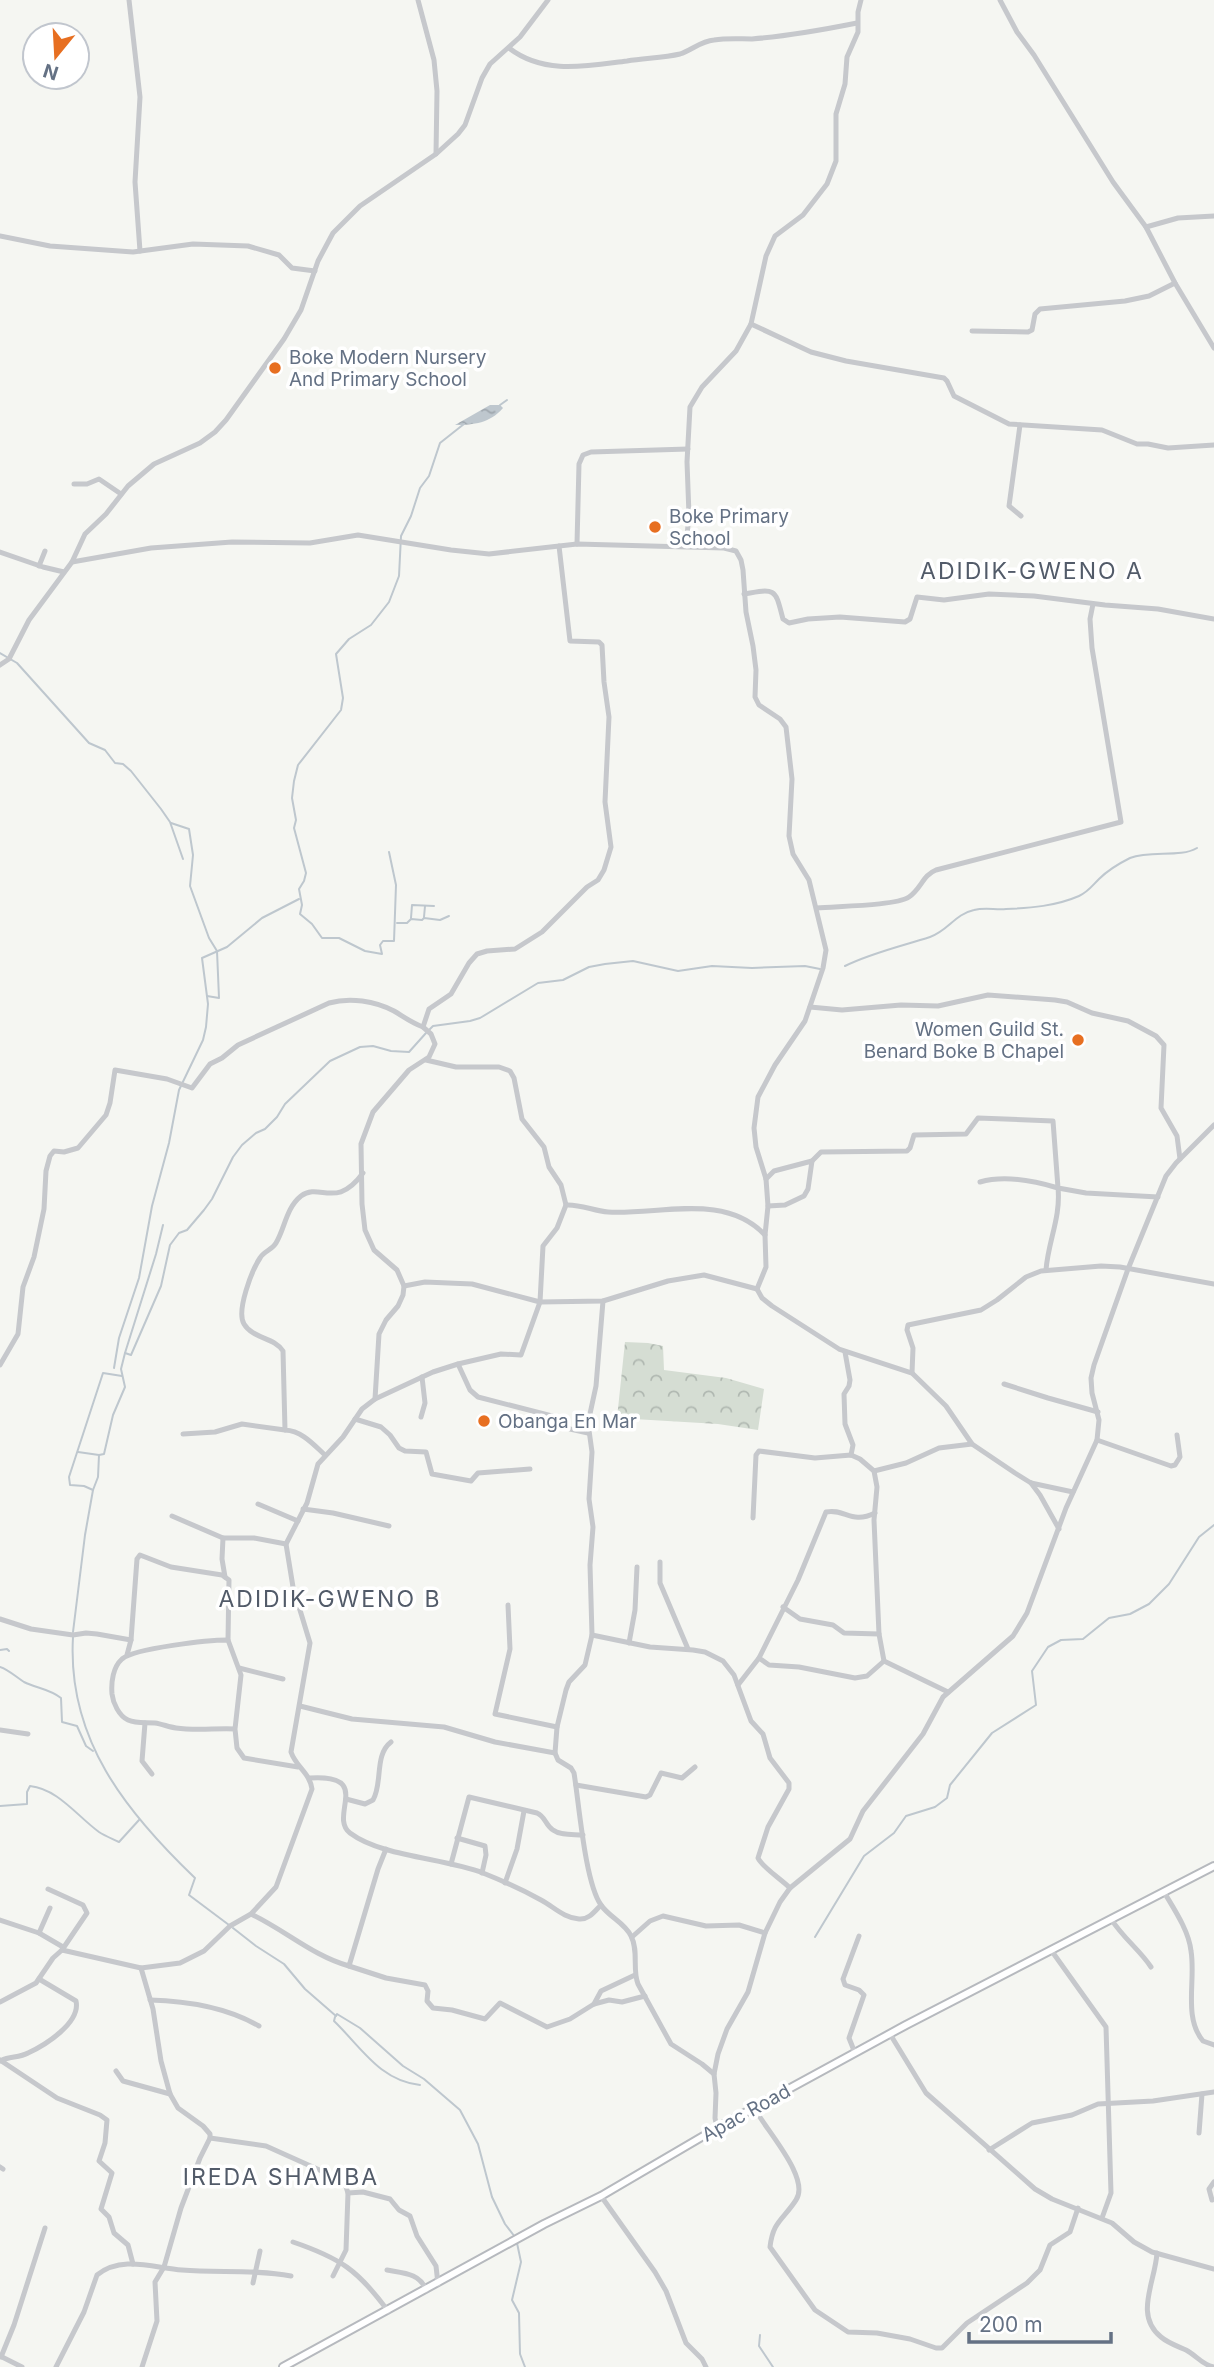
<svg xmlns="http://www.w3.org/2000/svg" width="1214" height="2367" viewBox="0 0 1214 2367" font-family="Inter,sans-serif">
<defs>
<pattern id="forest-crowns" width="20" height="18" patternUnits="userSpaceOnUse" patternTransform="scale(1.75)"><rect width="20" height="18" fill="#d5ddd3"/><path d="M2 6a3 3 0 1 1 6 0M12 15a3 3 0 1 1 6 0" fill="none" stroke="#b0b8b1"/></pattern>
<pattern id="water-ripples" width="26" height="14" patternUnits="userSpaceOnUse" patternTransform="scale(1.75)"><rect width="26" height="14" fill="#bec7ce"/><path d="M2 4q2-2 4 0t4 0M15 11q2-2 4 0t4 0" fill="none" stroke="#9ea6ad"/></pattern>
</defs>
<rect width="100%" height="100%" fill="#f5f6f2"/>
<path fill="url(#forest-crowns)" d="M 625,1342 L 648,1343 L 663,1346 L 664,1370 L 726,1378 L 764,1389 L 758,1430 L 718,1424 L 617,1418 Z"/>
<path fill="url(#water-ripples)" d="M 490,405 L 500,405 L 503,408 C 490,423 474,425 455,425 Z"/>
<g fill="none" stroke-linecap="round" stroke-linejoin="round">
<g stroke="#bec7ce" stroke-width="2">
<path d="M 500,405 L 507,400"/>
<path d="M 0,653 L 17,663 L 89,743 L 105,750 L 115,763 L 123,764 L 131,771 L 161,809 L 170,822 L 183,859"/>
<path d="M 171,823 L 189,829 L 193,855 L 190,886 L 209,938 L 217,951 L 219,998 L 207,996"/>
<path d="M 389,852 L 396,885 L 394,941 L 383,941 L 380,945 L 382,954 L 365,951 L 339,938 L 322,938 L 312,924 L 300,914 L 302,905 L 299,889 L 304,881 L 306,873 L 294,828 L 296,820 L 292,798 L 294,781 L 298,765 L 341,710 L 343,698 L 336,654 L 349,639 L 371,625 L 389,602 L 399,576 L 401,536 L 411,516 L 420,488 L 429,476 L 440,443 L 464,424"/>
<path d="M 424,917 L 425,906"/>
<path d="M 411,918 L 412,905 L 434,906"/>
<path d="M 397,923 L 407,923 L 411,919 L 422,920 L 424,918 L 440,920 L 449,916"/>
<path d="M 845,966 C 871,953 902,946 930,937 C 948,931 955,914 974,910 C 985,907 995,910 1006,909 C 1031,908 1056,906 1079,896 C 1088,892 1092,886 1099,879 C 1107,871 1120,863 1130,858 C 1151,850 1180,858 1197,848"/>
<path d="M 430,1029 L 433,1026 L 470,1021 L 480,1018 L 538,983 L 563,980 L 589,967 L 605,964 L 633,961 L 678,971 L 712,966 L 752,968 L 805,966 L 820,969"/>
<path d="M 125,1353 L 131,1355 L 161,1286 L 170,1245 L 179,1233 L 187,1230 L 204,1210 L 212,1199 L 233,1157 L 242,1145 L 256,1133 L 265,1129 L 277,1117 L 285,1104 L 330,1061 L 360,1047 L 373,1046 L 391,1051 L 409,1052 L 426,1033"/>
<path d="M 114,1368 L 119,1338 L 139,1278 L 152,1206 L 169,1143 L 179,1090 L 203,1040 L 206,1027 L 208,1004 L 202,958 L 227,947 L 262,918 L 299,899"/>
<path d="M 78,1452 L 99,1455 L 98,1477 L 93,1490"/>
<path d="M 99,1455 L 104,1454 L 113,1415 L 125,1387 L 121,1369 L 125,1353 L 156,1254 L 163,1225"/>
<path d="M 73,1632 L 85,1535 L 93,1490 L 84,1486 L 70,1485 L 69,1477 L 103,1373 L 122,1376"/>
<path d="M 73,1637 C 67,1739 126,1812 195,1878 L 189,1895 L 229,1925"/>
<path d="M 0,1650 L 7,1649 L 9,1651"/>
<path d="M 0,1667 C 9,1670 16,1677 24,1682 C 36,1688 50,1689 61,1698 L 62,1722 L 77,1726 L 86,1746 L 93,1751"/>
<path d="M 0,1806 L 27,1804 L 27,1792 L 30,1786 C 58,1789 77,1816 99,1832 C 105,1836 113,1839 119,1842 L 139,1820"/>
<path d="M 233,1928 L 256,1946 L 284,1964 L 305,1989 L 336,2016 L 337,2014 L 360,2028 L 403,2066 L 424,2079 L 460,2110 L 478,2144 L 492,2197 L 505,2224 L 515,2237"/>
<path d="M 815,1937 L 864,1856 L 894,1833 L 906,1816 L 935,1807 L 947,1798 L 950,1785 L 992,1733 L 1036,1705 L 1032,1671 L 1048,1647 L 1061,1640 L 1083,1639 L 1109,1618 L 1130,1614 L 1149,1604 L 1169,1584 L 1199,1537 L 1214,1525"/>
<path d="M 335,2017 L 334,2021 C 361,2047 380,2081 420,2085"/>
<path d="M 517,2243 L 521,2262 L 512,2300 L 519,2313 L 520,2354 L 525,2367"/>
<path d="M 760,2335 L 759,2346 L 773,2367"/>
</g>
<g stroke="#b6b9be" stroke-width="10">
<path id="major" d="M 283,2367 L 544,2224 L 601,2196 L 717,2128 L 906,2025 L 1214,1866"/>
</g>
<g stroke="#c6c8cc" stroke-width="5">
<path d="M 129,0 L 140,97 L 135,182 L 140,251"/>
<path d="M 418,0 L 434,60 L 437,91 L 436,154"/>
<path d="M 1000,0 L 1017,32 L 1034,55 L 1113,182 L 1146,227 L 1175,283 L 1214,348"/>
<path d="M 509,48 C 544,75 586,66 627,61 C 645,58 663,58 680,54 C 692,50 701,41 714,40 C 727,38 739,39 752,39 C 788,36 822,30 857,23"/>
<path d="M 1146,227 L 1178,218 L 1214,216"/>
<path d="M 0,236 L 50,246 L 133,252 L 193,244 L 248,246 L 279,255 L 292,268 L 315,271"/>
<path d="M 751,324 L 766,256 L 775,236 L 803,215 L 827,184 L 836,161 L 836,114 L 845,84 L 847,57 L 858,32 L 858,12 L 861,0"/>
<path d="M 972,331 L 1028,332 L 1032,330 L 1035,314 L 1040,309 L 1125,301 L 1149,296 L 1175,283"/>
<path d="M 1020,425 L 1009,506 L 1021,516"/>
<path d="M 74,484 L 87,484 L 99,479 L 121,494"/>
<path d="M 577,544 L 579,464 L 583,455 L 591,452 L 688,449"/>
<path d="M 686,546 L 689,515 L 687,462 L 690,407 L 702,387 L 736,351 L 751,324 L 811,352 L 846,361 L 944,378 L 947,381 L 954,396 L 1009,424 L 1102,430 L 1137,444 L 1148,444 L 1168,448 L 1214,445"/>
<path d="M 0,552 L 43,567 L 64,572"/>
<path d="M 72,562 L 151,548 L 232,542 L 310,543 L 358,535 L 451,550 L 489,554 L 577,544 L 724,548 L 736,551 L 741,560 L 743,570 L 746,612 L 753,646 L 756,670 L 755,697 L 759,705 L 780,719 L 786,727 L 792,779 L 789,836 L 793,854 L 809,880 L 826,950 L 823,968 L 805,1021 L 775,1065 L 758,1097 L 754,1128 L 756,1147 L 766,1179 L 768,1206 L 765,1235 L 766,1267 L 757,1289"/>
<path d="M 39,566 L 45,551"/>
<path d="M 744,594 C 777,588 775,589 783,619 L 789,623 L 808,619 L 840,617 L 905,622 L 910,619 L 917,597 L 944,600 L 989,594 L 1034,596 L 1105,605 L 1158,609 L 1214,619"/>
<path d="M 0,665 L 9,659 L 29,620 L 72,562 L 85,534 L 106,514 L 128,486 L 154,464 L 200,443 L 215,432 L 226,420 L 284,339 L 301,310 L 318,261 L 333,233 L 360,206 L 436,154 L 458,134 L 465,125 L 482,78 L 490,64 L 520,37 L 548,0"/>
<path d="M 817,908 C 837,906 895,906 909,897 C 921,889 923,875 936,870 L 1121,822 L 1092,648 L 1090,619 L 1093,604"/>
<path d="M 810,1007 L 842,1010 L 901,1005 L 938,1006 L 988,995 L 1055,1000 L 1067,1002 L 1092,1013 L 1128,1021 L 1156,1036 L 1164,1045 L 1161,1108 L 1177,1136 L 1180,1159"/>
<path d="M 426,1060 L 456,1067 L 499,1067 L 510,1071 L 514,1078 L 522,1119 L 544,1147 L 549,1167 L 561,1185 L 566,1205"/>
<path d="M 766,1179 L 774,1171 L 812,1161 L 821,1152 L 907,1151 L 910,1148 L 914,1135 L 966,1134 L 978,1118 L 1053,1121 L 1058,1188 L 1086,1193 L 1158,1197"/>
<path d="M 980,1182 C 1004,1175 1035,1181 1058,1188 C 1061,1217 1048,1242 1046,1270"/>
<path d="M 768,1206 L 785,1205 L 804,1196 L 808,1189 L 812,1161"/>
<path d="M 404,1286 L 425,1282 L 472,1284 L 540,1302 L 543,1246 L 557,1228 L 566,1205 C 580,1204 594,1211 608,1212 C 660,1215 725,1192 765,1235"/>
<path d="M 757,1289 L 762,1298 L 772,1306 L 839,1349 L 912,1373 L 946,1406 L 972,1444 L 1015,1473 L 1031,1483 L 1073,1492"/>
<path d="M 603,1301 L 596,1386 L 588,1423 L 592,1452 L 589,1499 L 593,1527 L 590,1565 L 592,1635 L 585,1665 L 569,1682 L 566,1690 L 557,1727 L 555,1753 L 558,1760 L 571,1768 L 574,1773 C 579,1803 585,1883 601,1905 C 609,1917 625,1923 631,1936 C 639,1951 632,1969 638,1984 L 671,2044 L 702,2064 L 714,2074"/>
<path d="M 845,1352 L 850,1380 L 849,1386 L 844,1394 L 845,1424 L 853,1445 L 851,1455"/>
<path d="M 458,1364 L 470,1390 L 478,1397 L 552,1416 L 570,1429 L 588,1433"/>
<path d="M 0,1365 L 18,1334 L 23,1287 L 34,1257 L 44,1209 L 46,1171 L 50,1156 L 54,1151 L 64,1152 L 78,1148 L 106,1115 L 110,1103 L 115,1070 L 167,1079 L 192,1088 L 210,1064 L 222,1058 L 238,1045 L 329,1003 C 350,997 375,1001 394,1011 C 404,1017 412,1023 423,1027"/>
<path d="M 912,1373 L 913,1348 L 907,1330 L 908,1325 L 981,1310 L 997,1300 L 1026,1277 L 1041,1271 L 1101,1266 L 1120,1267 L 1214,1284"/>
<path d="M 1004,1384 L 1048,1398 L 1098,1412"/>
<path d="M 375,1399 L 379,1334 L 386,1320 L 398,1306 L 403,1295 L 404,1286 L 397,1270 L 374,1250 L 365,1230 L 362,1204 L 361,1144 L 373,1112 L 409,1070 L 429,1057 L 435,1044 L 431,1034 L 423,1027 L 429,1009 L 451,994 L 469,963 L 477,954 L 487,951 L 515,949 L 542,932 L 587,887 L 598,880 L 604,870 L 611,847 L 605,802 L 609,717 L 604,682 L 602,645 L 599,642 L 570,641 L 559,546"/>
<path d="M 421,1417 L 425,1403 L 422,1377"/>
<path d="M 355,1419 L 381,1427 L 390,1435 L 399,1448 L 405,1451 L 426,1452 L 432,1474 L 471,1481 L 478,1473 L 530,1469"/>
<path d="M 183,1434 L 215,1432 L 242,1424 L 285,1430"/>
<path d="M 1097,1440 L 1171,1466 L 1175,1465 L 1180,1457 L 1177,1435"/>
<path d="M 325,1455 C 313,1444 302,1431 285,1430 L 283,1351 C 274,1337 253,1339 244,1324 C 236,1311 252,1270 260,1258 C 264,1251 272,1250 276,1243 C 285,1228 286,1208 301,1196 C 320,1182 336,1210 363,1173"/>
<path d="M 874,1471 L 906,1463 L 939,1448 L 972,1444"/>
<path d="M 1031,1483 L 1040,1495 L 1059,1529"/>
<path d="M 258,1504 L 298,1521"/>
<path d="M 303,1509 L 333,1513 L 389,1526"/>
<path d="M 172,1516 L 223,1538 L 254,1538 L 286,1544"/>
<path d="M 753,1518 L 756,1455 L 759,1451 L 815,1458 L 851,1455 L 860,1459 L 874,1471 L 877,1487 L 874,1520 L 879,1634 L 884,1661 L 948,1692"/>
<path d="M 223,1538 L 222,1559 L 225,1577"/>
<path d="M 660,1562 L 660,1583 L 688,1649"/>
<path d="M 508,1605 L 510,1649 L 495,1714 L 557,1727"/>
<path d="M 783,1607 L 800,1619 L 833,1625 L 844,1633 L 879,1634"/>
<path d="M 0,1619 L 31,1629 L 73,1635 L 86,1633 L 97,1634 L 131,1640"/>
<path d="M 592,1635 L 650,1647 L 693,1650 L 705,1652 L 723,1661 L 734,1675 L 751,1721 L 763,1734 L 770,1758 L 789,1783 L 789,1789 L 768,1827 L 758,1858 C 762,1867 781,1879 790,1888"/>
<path d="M 629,1643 L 635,1610 L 637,1567"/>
<path d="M 127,1655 L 131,1640 L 137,1559 L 140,1555 L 171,1567 L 222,1575 L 229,1580 L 228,1640"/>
<path d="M 759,1658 L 798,1580 L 826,1512 C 845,1508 851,1525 875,1513"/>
<path d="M 239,1668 L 283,1679"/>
<path d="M 738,1685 L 759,1658 L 769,1665 L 799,1667 L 855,1678 L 867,1676 L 884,1661"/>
<path d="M 300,1706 L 352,1719 L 444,1727 L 495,1742 L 555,1753"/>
<path d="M 145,1723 L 142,1761 L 152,1774"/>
<path d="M 235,1729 L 241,1675 L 228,1640 C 209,1640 135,1648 122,1659 C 113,1667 111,1682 112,1694 C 113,1703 119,1716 128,1720 C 137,1724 146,1722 155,1723 C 162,1724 169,1727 176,1728 C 196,1731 216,1728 235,1729 L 237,1748 L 244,1758 L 298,1767"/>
<path d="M 0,1730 L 28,1734"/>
<path d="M 310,1778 C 374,1774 328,1816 350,1833 C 382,1857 445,1858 483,1873 C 503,1881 523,1890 541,1900 C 554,1907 564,1918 579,1919 C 589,1920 595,1911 601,1905"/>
<path d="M 576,1785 L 646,1797 L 650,1795 L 661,1773 L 682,1778 L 695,1767"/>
<path d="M 346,1799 L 365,1804 L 373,1800 C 383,1783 374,1755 391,1742"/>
<path d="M 457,1838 L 485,1846 L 486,1855 L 482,1873"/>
<path d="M 451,1864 L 469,1797 L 537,1813 C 546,1817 545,1825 553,1830 C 561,1836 574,1834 583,1835"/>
<path d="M 505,1883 L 517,1849 L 524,1811"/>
<path d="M 48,1889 L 83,1905 L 87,1913 L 62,1950"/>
<path d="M 1164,1892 C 1174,1909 1189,1931 1191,1951 C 1196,1980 1183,2017 1203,2041 L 1214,2045"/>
<path d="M 251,1914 C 285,1930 313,1956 349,1966 L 378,1869 L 386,1849"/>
<path d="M 1111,1919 C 1124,1939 1139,1949 1151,1967"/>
<path d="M 0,1920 L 39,1933 L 63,1947"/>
<path d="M 39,1933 L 50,1908"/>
<path d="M 632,1937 L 650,1921 L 663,1916 L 706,1926 L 739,1925 L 765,1933"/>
<path d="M 1051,1950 L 1106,2027 L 1111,2193 L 1102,2218"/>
<path d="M 349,1966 L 386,1978 L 425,1985 L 428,1991 L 427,2001 L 433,2008 L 452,2010 L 485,2019 L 500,2003 L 547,2027 L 570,2019 L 594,2004 L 609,2000 L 622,2002 L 645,1996"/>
<path d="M 141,1968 L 153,2009 L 161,2061 L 170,2094 L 178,2108 L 203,2126 L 210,2134 L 210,2138 L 200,2158 L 181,2208 L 164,2267 L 155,2282 L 157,2321 L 142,2367"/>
<path d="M 150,2000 C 188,2001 226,2007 259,2026"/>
<path d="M 0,2002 L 36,1983 L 53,1958 L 62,1950 L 141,1968 L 180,1963 L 204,1951 L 230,1926 L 251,1914 L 276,1887 L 312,1789 C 310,1773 296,1767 291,1752 L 310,1643 L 293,1587 L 286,1544 L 307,1503 L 318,1464 L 343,1437 L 362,1409 L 375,1399 L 433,1372 L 458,1364 L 501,1354 L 521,1355 L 540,1302 L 603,1301 L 668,1281 L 704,1275 L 757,1289"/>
<path d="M 594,2004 L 601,1991 L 635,1975"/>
<path d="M 890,2034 L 926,2093 L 1035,2189 L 1052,2199 L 1112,2223 L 1134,2242 L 1152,2252 L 1214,2269"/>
<path d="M 855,2053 L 849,2038 L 864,1995 L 859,1990 L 845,1985 L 843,1979 L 859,1936"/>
<path d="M 0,2060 L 57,2098 L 100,2115 L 107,2120 L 105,2143 L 99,2161 L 112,2173 L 101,2209 L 109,2217 L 114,2233 L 128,2245 L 133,2264"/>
<path d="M 0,2061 C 9,2056 19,2058 28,2053 C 45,2045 81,2023 76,2001 L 39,1979"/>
<path d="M 116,2071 L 123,2081 L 170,2094"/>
<path d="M 755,2109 C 765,2129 811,2178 796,2200 C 783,2220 773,2221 770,2247 L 815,2310 L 848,2332 L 877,2333 L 910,2339 L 936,2348 L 942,2348 L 967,2323 L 1027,2283 L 1040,2270 L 1050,2245 L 1070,2232 L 1078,2208"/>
<path d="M 717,2128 L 715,2118 L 716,2093 L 714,2074 L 718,2054 L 727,2029 L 748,1992 L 765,1933 L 780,1902 L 790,1888 L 850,1839 L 863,1811 L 923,1734 L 943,1697 L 1013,1636 L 1027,1613 L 1066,1508 L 1097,1440 L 1099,1420 L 1092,1393 L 1091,1378 L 1094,1365 L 1128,1269 L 1166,1176 L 1176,1163 L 1214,1125"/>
<path d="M 1199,2133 L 1202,2094"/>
<path d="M 210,2138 L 266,2146 L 344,2181 L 348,2193 L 346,2250 L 333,2276"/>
<path d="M 989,2150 L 1032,2123 L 1072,2115 L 1098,2104 L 1153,2101 L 1214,2092"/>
<path d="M 0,2167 L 3,2169"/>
<path d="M 348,2193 L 363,2192 L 390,2199 L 399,2210 L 410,2216 L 417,2236 L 436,2266 L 438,2284"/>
<path d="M 601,2196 L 655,2272 L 666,2291 L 686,2343 L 702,2359 L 706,2367"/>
<path d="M 1212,2200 L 1209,2189 L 1214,2182"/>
<path d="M 293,2242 C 340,2258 358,2270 388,2311"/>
<path d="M 1157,2253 C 1155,2283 1134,2315 1161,2337 C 1168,2343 1177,2346 1186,2350 C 1196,2355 1202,2365 1214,2367"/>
<path d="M 387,2270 C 403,2273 420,2273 426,2290"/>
<path d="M 253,2283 L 260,2251"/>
<path d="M 0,2356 L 22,2367"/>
<path d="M 1,2357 L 14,2325 L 45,2228"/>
<path d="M 56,2367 L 84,2312 L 97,2275 C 122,2255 154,2268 182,2270 C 219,2273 255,2269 291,2276"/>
</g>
<use href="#major" stroke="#fff" stroke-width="6"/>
</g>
<g fill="#e76f21" stroke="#fff" stroke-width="2.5">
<circle cx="275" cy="368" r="7"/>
<circle cx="655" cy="527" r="7"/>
<circle cx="1078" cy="1040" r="7"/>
<circle cx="484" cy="1421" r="7"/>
</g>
<g text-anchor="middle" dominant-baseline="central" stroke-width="7" stroke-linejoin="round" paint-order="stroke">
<g font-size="19" fill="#647184" stroke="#fff" text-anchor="start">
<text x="289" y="357">Boke Modern Nursery<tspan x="289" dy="22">And Primary School</tspan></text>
<text x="669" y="516">Boke Primary<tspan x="669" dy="22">School</tspan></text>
<text x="1064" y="1029" text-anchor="end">Women Guild St.<tspan x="1064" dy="22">Benard Boke B Chapel</tspan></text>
<text x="498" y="1421">Obanga En Mar</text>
</g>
<g font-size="19" fill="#647184" stroke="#fff">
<text transform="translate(746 2113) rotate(-29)">Apac Road</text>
</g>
<g font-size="23" letter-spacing="2" fill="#525b69" stroke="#fff">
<text x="1032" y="571">ADIDIK-GWENO A</text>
<text x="330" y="1599">ADIDIK-GWENO B</text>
<text x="281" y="2177">IREDA SHAMBA</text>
</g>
</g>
<g transform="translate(56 56) rotate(198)"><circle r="33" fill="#ffffff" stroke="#c1c6ce" stroke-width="2"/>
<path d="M0-5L12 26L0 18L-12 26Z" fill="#e76f21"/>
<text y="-10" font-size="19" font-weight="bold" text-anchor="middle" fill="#647184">N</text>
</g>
<path d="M969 2332v10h142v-10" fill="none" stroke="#647184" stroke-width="3.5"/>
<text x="979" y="2332" font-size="21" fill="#647184" stroke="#ffffff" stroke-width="5" paint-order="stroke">200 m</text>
</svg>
